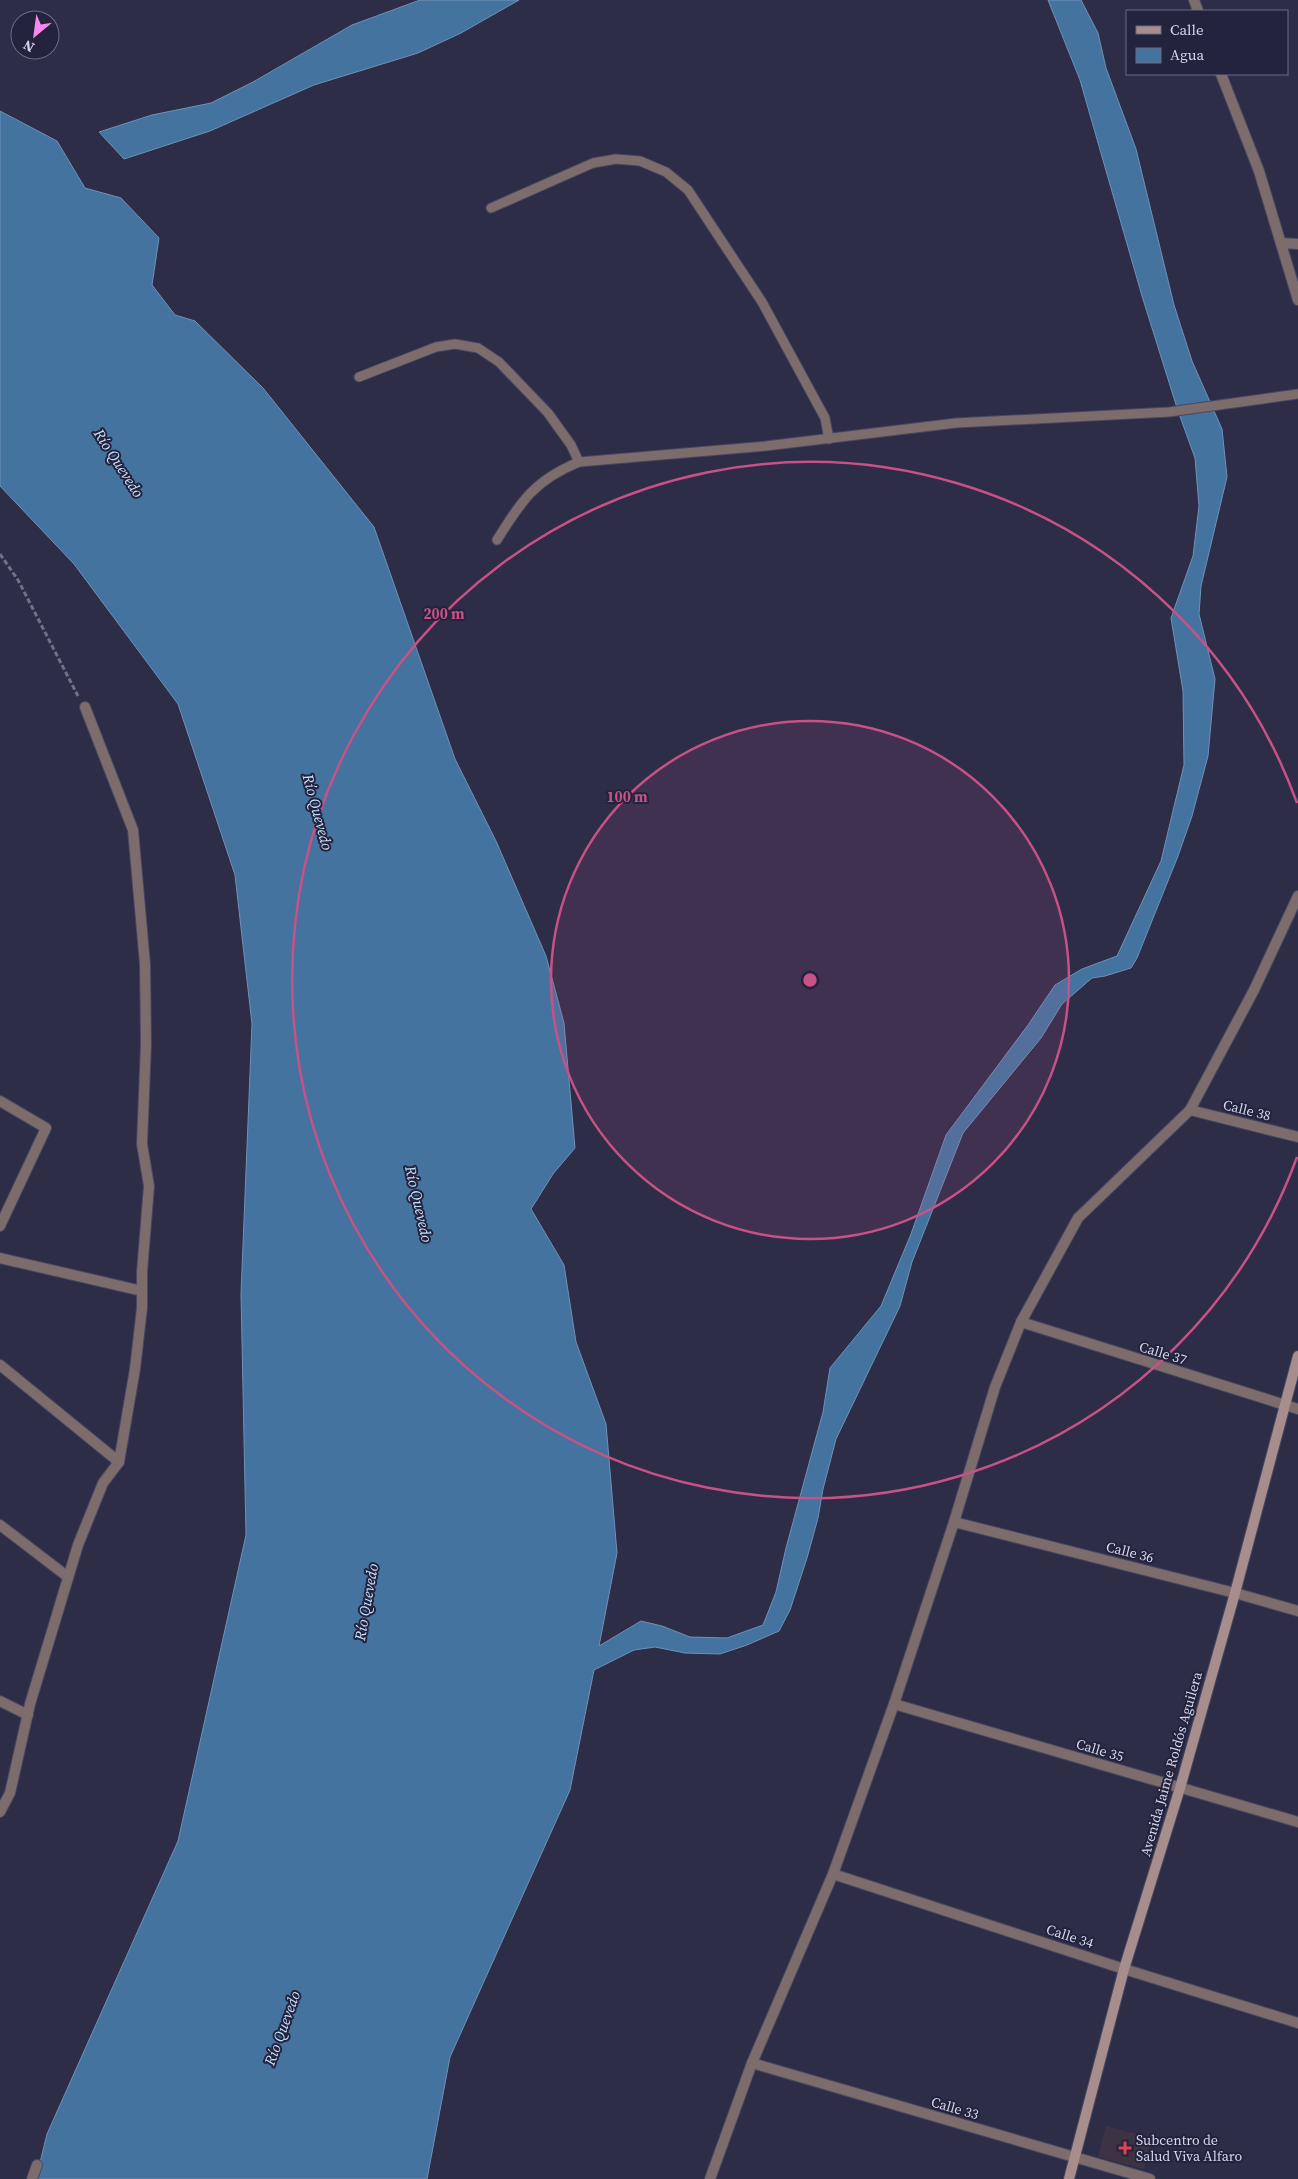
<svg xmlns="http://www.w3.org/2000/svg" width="1298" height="2179" viewBox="0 0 1298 2179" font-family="'Source Serif 4',serif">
<rect width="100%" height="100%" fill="#2d2d48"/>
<path fill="#3e3343" d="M 1106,2126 L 1152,2138 L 1144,2169 L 1098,2157 Z"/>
<g fill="#4473a0" stroke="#7091b6">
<path d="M 420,0 L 519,0 L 461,33 L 418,53 L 314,85 L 210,131 L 124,159 L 99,132 L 152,115 L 211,103 L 253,82 L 352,25 Z"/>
<path d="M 1048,0 L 1081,0 L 1098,33 L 1106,68 L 1136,149 L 1174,305 L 1192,361 L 1222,429 L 1227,477 L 1201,586 L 1199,614 L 1215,679 L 1208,756 L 1192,816 L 1178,856 L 1137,958 L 1131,968 L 1105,976 L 1092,978 L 1062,1004 L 1041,1038 L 963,1133 L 912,1262 L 900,1306 L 836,1439 L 823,1489 L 818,1518 L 807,1558 L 790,1610 L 779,1631 L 747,1645 L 720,1654 L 685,1653 L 655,1647 L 634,1650 L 594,1670 L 570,1790 L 450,2057 L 427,2179 L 36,2179 L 47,2134 L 178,1841 L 246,1535 L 241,1294 L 252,1024 L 235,875 L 178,704 L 74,564 L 0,486 L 0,111 L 57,141 L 85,188 L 121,198 L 159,238 L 152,285 L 175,315 L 195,321 L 263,388 L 374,527 L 455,759 L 496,841 L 546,956 L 564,1023 L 575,1148 L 553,1174 L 531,1209 L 564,1265 L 576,1342 L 606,1424 L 617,1553 L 599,1646 L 641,1621 L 662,1626 L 690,1637 L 727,1638 L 763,1625 L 776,1592 L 786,1548 L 823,1412 L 830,1368 L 881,1306 L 911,1234 L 946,1135 L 1028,1025 L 1055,985 L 1082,969 L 1117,956 L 1161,861 L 1184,765 L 1183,691 L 1171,618 L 1193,556 L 1199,506 L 1195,458 L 1178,411 L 1142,296 L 1080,80 Z"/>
</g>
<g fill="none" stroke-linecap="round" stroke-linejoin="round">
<g stroke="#484862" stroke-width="11">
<g id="lane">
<path d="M 491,208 L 593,163 L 616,159 L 640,161 L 666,172 L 688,190 L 762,302 L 825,418 L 829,439"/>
<path d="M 359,377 L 436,347 L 455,344 L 478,348 L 499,362 L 548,413 L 571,445 L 579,462"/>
<path d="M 497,540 C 522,500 535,480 579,462 L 766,446 L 956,423 L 1169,412 L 1298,394"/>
</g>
</g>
<g stroke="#484862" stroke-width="12">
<g id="street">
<path d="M 1194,0 L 1198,11"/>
<path d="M 1221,74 L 1259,171 L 1298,300"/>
<path d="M 1281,243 L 1298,244"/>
<path d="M 0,1101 L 46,1128 L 0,1226"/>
<path d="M 1190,1110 L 1298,1137"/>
<path d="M 0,1258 L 142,1291"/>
<path d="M 1021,1322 L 1298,1409"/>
<path d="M 0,1365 L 119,1462"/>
<path d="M 954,1522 L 1235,1593 L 1298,1611"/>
<path d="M 0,1525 L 68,1577"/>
<path d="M 0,1701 L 28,1715"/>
<path d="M 894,1704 L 1298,1822"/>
<path d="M 0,1812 L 10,1793 L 30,1704 L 78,1545 L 103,1483 L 119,1462 L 135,1369 L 142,1308 L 142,1272 L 149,1186 L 142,1144 L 146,1044 L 145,964 L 133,830 L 85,707"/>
<path d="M 833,1874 L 1124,1969 L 1298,2023"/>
<path d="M 752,2063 L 1150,2179"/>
<path d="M 32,2179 L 37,2165"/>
<path d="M 710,2179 L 752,2063 L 833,1874 L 894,1704 L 954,1522 L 995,1387 L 1021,1322 L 1078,1218 L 1190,1110 L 1254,990 L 1298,896"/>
</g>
</g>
<g stroke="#484862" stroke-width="12">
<path id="secondary" d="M 1069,2179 L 1124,1969 L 1180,1788 L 1235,1593 L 1298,1356"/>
</g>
<path stroke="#707188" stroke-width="3" stroke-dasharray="5 2.5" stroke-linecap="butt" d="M 0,554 L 18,580 L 78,696"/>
<use href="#lane" stroke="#7d6c6c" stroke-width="9"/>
<use href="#street" stroke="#7d6c6c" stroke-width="10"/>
<use href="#secondary" stroke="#a88d8d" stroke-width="10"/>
</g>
<circle cx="810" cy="980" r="259" fill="#c85185" fill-opacity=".12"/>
<g fill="none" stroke="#c85185" stroke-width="2.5">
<circle cx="810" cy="980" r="259"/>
<path d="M1297 1157A518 518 0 1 1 1297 803"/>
</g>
<path fill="#e0444e" stroke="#23233e" stroke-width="2" d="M1122.5 2140.5h5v5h5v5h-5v5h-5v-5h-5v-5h5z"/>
<g text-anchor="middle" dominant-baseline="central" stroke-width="4" stroke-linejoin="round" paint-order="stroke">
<g font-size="14" fill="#d5d6e8" stroke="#23233e">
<text transform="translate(1247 1110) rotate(14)">Calle 38</text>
<text transform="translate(1163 1353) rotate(17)">Calle 37</text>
<text transform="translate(1130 1552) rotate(14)">Calle 36</text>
<text transform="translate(1100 1750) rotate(16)">Calle 35</text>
<text transform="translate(1171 1764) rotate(-74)">Avenida Jaime Roldós Aguilera</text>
<text transform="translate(1070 1936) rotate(18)">Calle 34</text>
<text transform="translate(955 2108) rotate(16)">Calle 33</text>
</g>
<g font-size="14" fill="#d5d6e8" stroke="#23233e" text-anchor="start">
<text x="1136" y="2140">Subcentro de<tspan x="1136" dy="16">Salud Viva Alfaro</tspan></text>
</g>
<g font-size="15" font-style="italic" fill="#c7e2fd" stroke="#23233e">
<text transform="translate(119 463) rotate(57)">Río Quevedo</text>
<text transform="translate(318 812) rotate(75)">Río Quevedo</text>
<text transform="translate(419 1204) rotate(77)">Río Quevedo</text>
<text transform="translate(366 1602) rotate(-80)">Río Quevedo</text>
<text transform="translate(282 2028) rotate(-70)">Río Quevedo</text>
</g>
</g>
<circle cx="810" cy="980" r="8" fill="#c85185" stroke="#23233e" stroke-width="2.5"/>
<g font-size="15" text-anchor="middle" font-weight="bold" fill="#c85185" stroke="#23233e" stroke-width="4" stroke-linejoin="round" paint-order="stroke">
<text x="444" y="619">200 m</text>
<text x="627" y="802">100 m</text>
</g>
<rect x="1126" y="10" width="162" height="65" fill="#23233e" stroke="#6a6b82"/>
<rect x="1136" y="26" width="25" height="8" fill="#a88d8d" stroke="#6a6b82"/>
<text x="1170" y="35" font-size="15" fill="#d5d6e8">Calle</text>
<rect x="1136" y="48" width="25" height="15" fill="#4473a0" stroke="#6a6b82"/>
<text x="1170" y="60" font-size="15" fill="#d5d6e8">Agua</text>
<g transform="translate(35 35) rotate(209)"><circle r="24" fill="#23233e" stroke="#6a6b82"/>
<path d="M0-4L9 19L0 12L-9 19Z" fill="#f788ec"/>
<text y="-8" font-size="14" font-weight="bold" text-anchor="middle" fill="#d5d6e8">N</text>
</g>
</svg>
